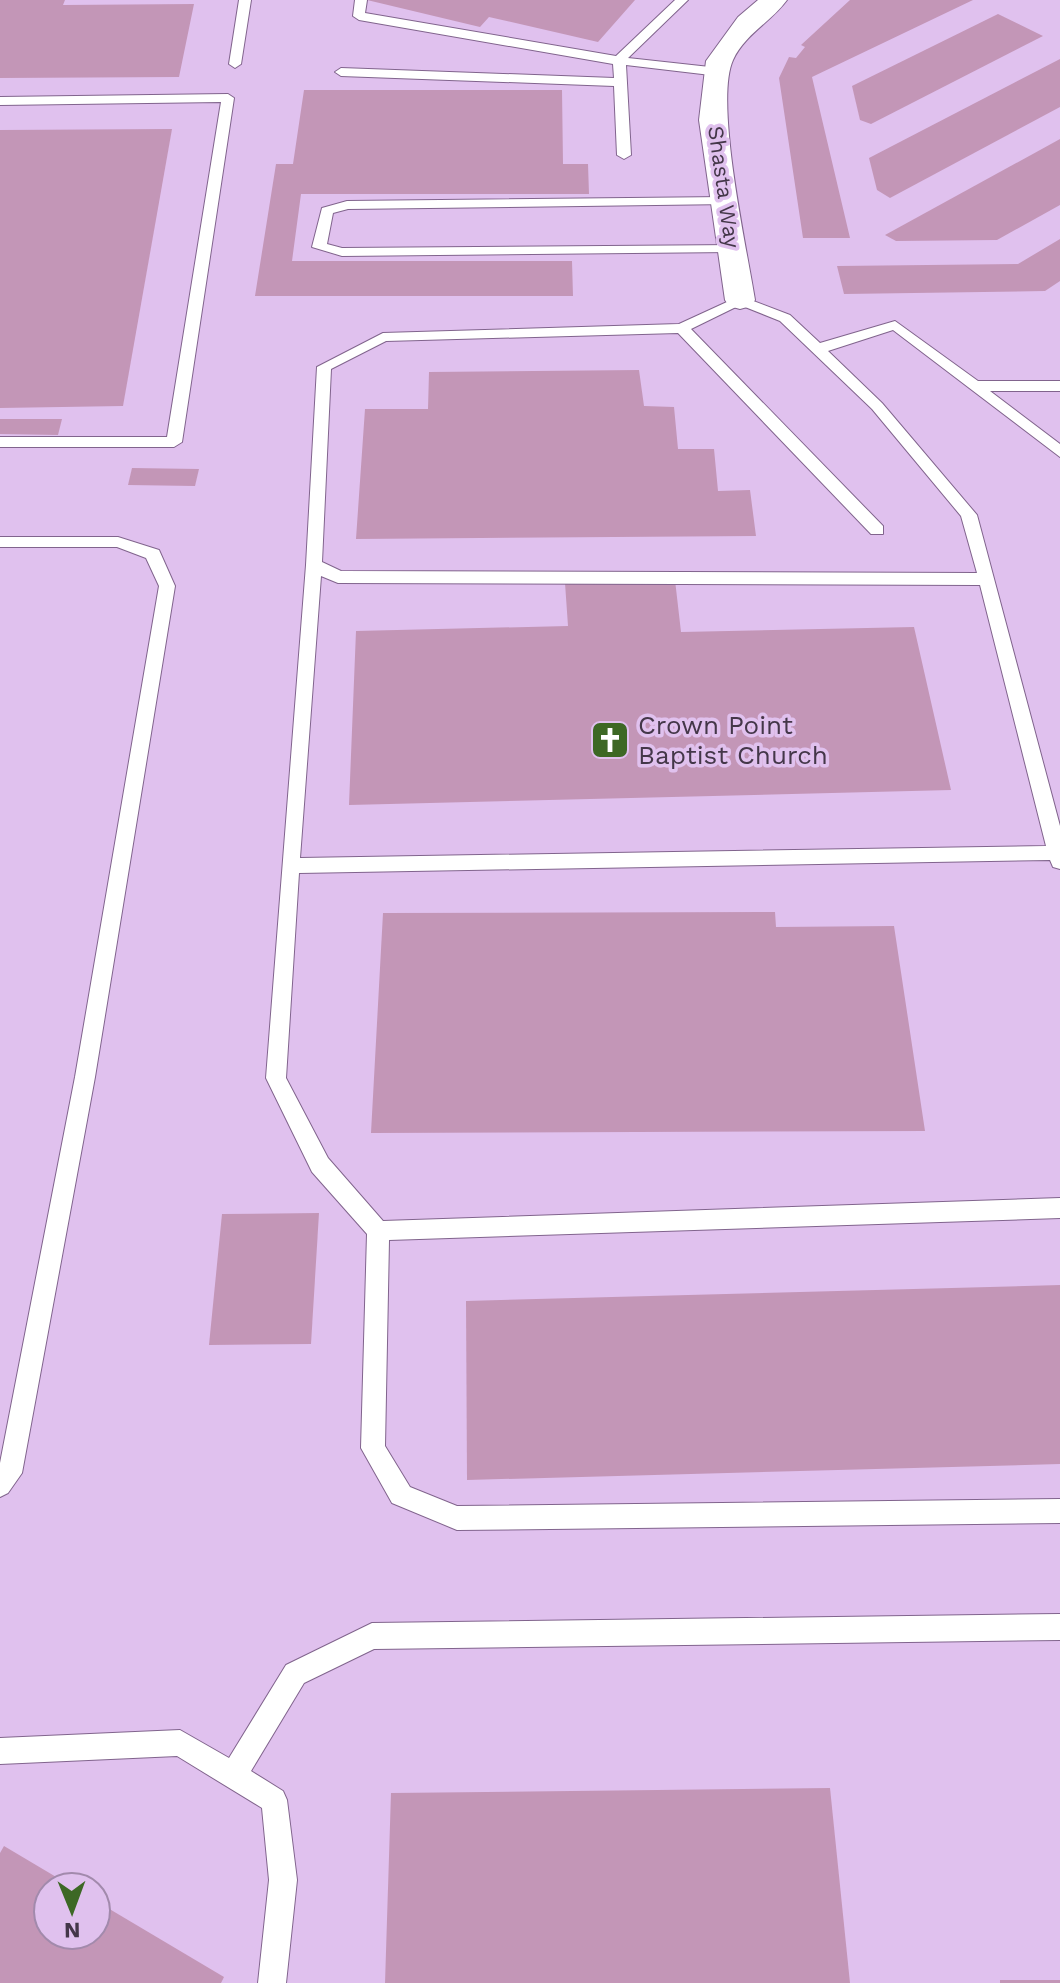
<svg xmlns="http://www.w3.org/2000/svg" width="1060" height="1983" viewBox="0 0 1060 1983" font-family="'Work Sans',sans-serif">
<rect width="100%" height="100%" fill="#e0c1ee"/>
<g fill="#c396b7">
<path d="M 0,0 L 65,0 L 63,5 L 194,4 L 179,77 L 0,78 Z"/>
<path d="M 367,0 L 635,0 L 598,42 L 489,17 L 480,27 Z"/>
<path d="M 850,0 L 973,0 L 812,77 L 850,238 L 803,238 L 779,78 L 789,57 L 796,58 L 805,47 L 801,45 Z"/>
<path d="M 998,14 L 1043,36 L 871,124 L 860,120 L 852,86 Z"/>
<path d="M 1060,59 L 1060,107 L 890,198 L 877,190 L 869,158 Z"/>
<path d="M 304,90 L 562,90 L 563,164 L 588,164 L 589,194 L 301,194 L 292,261 L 572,261 L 573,296 L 255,296 L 276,164 L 293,164 Z"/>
<path d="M 172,129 L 123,406 L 0,408 L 0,130 Z"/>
<path d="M 1060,139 L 1060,205 L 997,240 L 896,241 L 885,235 Z"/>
<path d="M 1060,239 L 1060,281 L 1045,291 L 844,294 L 837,266 L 1018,264 Z"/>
<path d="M 639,370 L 644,406 L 674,407 L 678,449 L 714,449 L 718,491 L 750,490 L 756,536 L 356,539 L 365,409 L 428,409 L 429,372 Z"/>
<path d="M 0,419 L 62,419 L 58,435 L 0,434 Z"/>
<path d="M 132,468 L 199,469 L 195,486 L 128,485 Z"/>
<path d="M 675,580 L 681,632 L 914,627 L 951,790 L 349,805 L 356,631 L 568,626 L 565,583 Z"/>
<path d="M 775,912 L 776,927 L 894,926 L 925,1131 L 371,1133 L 383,913 Z"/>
<path d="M 319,1213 L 311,1344 L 209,1345 L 222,1214 Z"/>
<path d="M 1060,1285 L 1060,1464 L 467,1480 L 466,1301 Z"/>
<path d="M 830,1788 L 850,1983 L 385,1983 L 391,1793 Z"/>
<path d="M 4,1846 L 73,1887 L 48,1887 L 48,1935 L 96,1935 L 96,1901 L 224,1977 L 221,1983 L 0,1983 L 0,1853 Z"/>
<rect x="1000" y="1980" width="60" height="3"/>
</g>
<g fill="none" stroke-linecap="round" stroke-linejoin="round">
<g stroke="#81648d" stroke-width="2">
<g id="lane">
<path d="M 239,0 L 251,0 L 241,64 L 235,68 L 229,64 Z"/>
<path d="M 355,0 L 367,0 L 365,13 L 616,56 L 675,0 L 688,0 L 628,58 L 719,68 L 725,72 L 719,76 L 626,65 L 631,155 L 624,159 L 617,155 L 614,86 L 341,76 L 335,72 L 341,68 L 614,78 L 613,64 L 359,20 L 353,16 Z"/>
<path d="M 228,94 L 234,98 L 182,442 L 174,447 L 0,447 L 0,437 L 167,437 L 221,102 L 0,105 L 0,97 Z"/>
<path d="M 725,197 L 730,198 L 730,204 L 348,209 L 333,213 L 327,244 L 342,248 L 737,245 L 737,251 L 732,252 L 342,256 L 312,247 L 322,208 L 347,201 Z"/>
<path d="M 740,296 L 790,315 L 820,343 L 895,321 L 978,381 L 1060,381 L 1060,391 L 990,391 L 1060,444 L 1060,457 L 893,330 L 828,351 L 882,403 L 977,515 L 1060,826 L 1060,869 L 1053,867 L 1050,860 L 299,873 L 286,1078 L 328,1158 L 383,1221 L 1060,1198 L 1060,1218 L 389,1240 L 385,1446 L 410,1487 L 457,1506 L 1060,1499 L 1060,1523 L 457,1530 L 392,1503 L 361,1448 L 367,1234 L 312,1172 L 266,1078 L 306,565 L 317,367 L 383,333 L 679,324 ZM 740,305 L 780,321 L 872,409 L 961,516 L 977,573 L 341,571 L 322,562 L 331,369 L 386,341 L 678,333 L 871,534 L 883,534 L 883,526 L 691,329 ZM 321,576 L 338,583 L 980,585 L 1046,846 L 300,858 Z"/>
<path d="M 0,537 L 118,537 L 159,550 L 175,586 L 95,1077 L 22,1473 L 8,1493 L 0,1497 L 0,1463 L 75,1077 L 159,586 L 146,558 L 117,547 L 0,547 Z"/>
<path d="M 1060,1614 L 1060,1640 L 374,1649 L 304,1683 L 251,1771 L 283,1791 L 287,1800 L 297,1880 L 286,1983 L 258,1983 L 269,1880 L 262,1808 L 177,1756 L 0,1764 L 0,1738 L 180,1730 L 229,1758 L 286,1665 L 372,1623 Z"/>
</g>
</g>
<g stroke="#81648d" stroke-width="2">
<path id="street" d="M 758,0 L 787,0 C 771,22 745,34 733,60 C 714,102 747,249 755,300 L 751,306 L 740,309 L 729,306 L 725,300 L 699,120 L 706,61 L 738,17 Z"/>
</g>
<use href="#lane" fill="#fff" fill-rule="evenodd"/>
<use href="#street" fill="#fff" fill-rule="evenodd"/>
</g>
<defs>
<g id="church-square" transform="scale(2)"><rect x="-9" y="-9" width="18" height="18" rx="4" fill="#3d6825" stroke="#e0c1ee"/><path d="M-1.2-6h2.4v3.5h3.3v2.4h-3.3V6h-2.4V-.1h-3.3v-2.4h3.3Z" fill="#fff"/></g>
</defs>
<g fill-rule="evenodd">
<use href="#church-square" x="610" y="740"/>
</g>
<g text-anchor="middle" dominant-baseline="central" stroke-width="7" stroke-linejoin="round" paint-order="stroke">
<g font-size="22" fill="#443749" stroke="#e0c1ee">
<text transform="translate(724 187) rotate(82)">Shasta Way</text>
</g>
<g font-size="26" fill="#443749" stroke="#e0c1ee" text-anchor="start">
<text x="638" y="725">Crown Point<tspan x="638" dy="30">Baptist Church</tspan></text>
</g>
</g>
<g transform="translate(72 1911) rotate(179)"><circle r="38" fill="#e0c1ee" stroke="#a28aac" stroke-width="2"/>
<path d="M0-6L14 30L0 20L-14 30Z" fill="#3d6825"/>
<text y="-12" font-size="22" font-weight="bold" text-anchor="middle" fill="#443749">N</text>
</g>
</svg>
